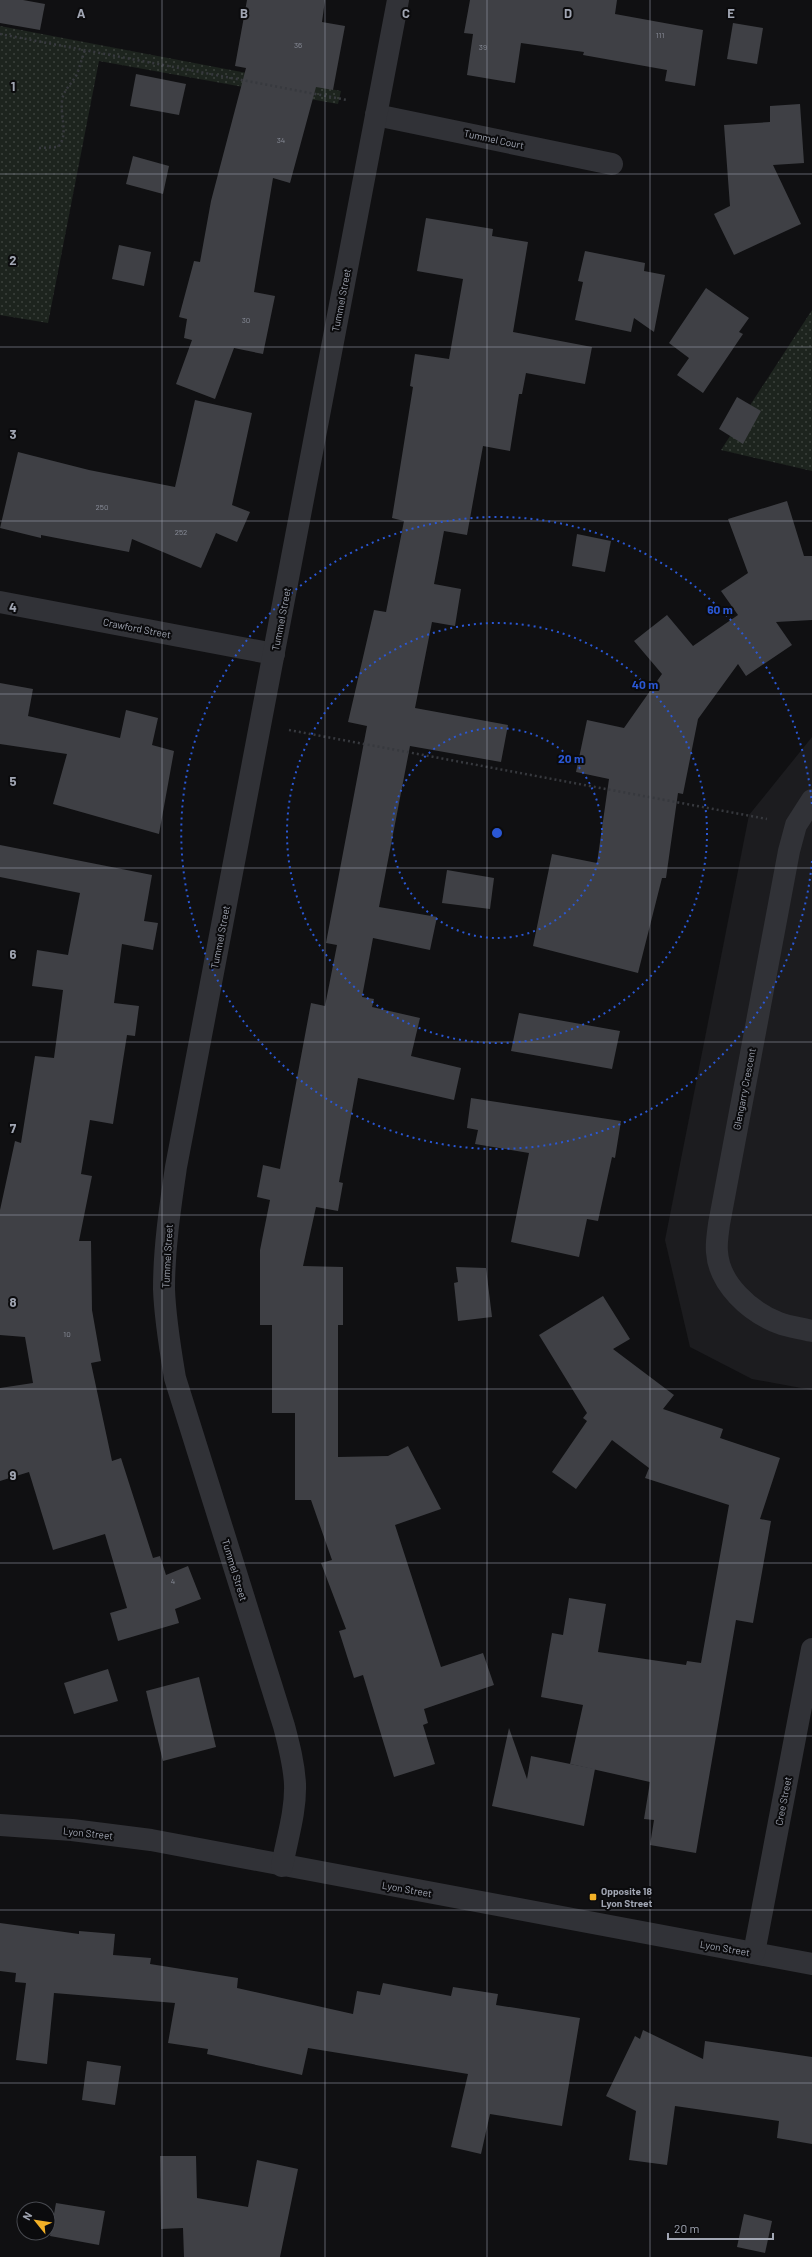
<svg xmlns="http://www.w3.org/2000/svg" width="812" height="2257" viewBox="0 0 812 2257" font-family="Barlow,sans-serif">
<defs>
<pattern id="park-dots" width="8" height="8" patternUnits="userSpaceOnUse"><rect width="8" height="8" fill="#1d241e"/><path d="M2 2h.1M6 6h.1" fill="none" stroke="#3b413c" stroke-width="1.8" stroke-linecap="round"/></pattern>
</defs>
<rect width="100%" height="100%" fill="#101012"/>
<path fill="#1c1c1f" d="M 812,737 L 812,1390 L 752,1379 L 690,1347 L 665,1240 L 749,815 Z"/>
<g fill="url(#park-dots)">
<path d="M 0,26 L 341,91 L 338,104 L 99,61 L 48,323 L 0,315 Z"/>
<path d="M 812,310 L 812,471 L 721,450 Z"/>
</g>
<g fill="#3f4045">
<path d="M 0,0 L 23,0 L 45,4 L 40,30 L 0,23 Z"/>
<path d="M 247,0 L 325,0 L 322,22 L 345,26 L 333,90 L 316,87 L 290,183 L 273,178 L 254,292 L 275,296 L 263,354 L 234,348 L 215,399 L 176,384 L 192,340 L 184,338 L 187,319 L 179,317 L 194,261 L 200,262 L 211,201 L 246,68 L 235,66 Z"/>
<path d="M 470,0 L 617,0 L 615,14 L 703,30 L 695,86 L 665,81 L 667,70 L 583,55 L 584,52 L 521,43 L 515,83 L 467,75 L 473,34 L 464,33 Z"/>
<path d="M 733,23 L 763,28 L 757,64 L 727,59 Z"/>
<path d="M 136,74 L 186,84 L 179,115 L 130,106 Z"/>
<path d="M 800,104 L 804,163 L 773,165 L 801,224 L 734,255 L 714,214 L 730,206 L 724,125 L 770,122 L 770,106 Z"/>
<path d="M 133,156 L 169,166 L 163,194 L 126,184 Z"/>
<path d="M 426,218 L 493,229 L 492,236 L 528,242 L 513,332 L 592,347 L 585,384 L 526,373 L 522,394 L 519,394 L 510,451 L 483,446 L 467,535 L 444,531 L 434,584 L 461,589 L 455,626 L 432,622 L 415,708 L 508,725 L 501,762 L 410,746 L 379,907 L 437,917 L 430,950 L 373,938 L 362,997 L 374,999 L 372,1007 L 420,1018 L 411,1056 L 461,1068 L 454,1100 L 358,1078 L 339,1182 L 343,1183 L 338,1211 L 316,1207 L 303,1266 L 343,1267 L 343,1325 L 338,1325 L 338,1457 L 388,1456 L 408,1446 L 441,1509 L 395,1525 L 441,1667 L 483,1653 L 494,1685 L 424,1709 L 428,1723 L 423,1725 L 435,1764 L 394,1777 L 363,1675 L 354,1678 L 339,1631 L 346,1629 L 321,1563 L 332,1560 L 311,1500 L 295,1500 L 295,1413 L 272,1413 L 272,1325 L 260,1325 L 260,1250 L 270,1200 L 257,1197 L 263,1165 L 280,1169 L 311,1003 L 325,1006 L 337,945 L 326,943 L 367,726 L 348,722 L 374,610 L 386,612 L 404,521 L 392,518 L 413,387 L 410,386 L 415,354 L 449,359 L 463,279 L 417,271 Z"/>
<path d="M 119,245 L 151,252 L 144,286 L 112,279 Z"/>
<path d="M 585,251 L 645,263 L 644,271 L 665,275 L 654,332 L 634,318 L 631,332 L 575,320 L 583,282 L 578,281 Z"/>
<path d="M 706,288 L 749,318 L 739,332 L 743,334 L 703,393 L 677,375 L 689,358 L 669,343 Z"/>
<path d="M 737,397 L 761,411 L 743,444 L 719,429 Z"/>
<path d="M 195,400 L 252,413 L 232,505 L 250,512 L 237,542 L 216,533 L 201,568 L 132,539 L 129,552 L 41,535 L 41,538 L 0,528 L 18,452 L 89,470 L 175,487 Z"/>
<path d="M 787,501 L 804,556 L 812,556 L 812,620 L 776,622 L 792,645 L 746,676 L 738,664 L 698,719 L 683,794 L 678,793 L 666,878 L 662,878 L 638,973 L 533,946 L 552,854 L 597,863 L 609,779 L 576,772 L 587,720 L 624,728 L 662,674 L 634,641 L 667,615 L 693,646 L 738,615 L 721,591 L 748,573 L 728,519 Z"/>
<path d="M 577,534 L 611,541 L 605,572 L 572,566 Z"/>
<path d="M 0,683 L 33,689 L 28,716 L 120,738 L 126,710 L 158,718 L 152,745 L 174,751 L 159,834 L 53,804 L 67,754 L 0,744 Z"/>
<path d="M 0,845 L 152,875 L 144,921 L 158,923 L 153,950 L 122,944 L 114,1003 L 139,1006 L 135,1036 L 127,1035 L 113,1124 L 90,1120 L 81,1174 L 92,1176 L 79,1241 L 91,1241 L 92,1310 L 101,1361 L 91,1363 L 112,1461 L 121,1458 L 153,1558 L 160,1556 L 166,1575 L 188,1566 L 201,1599 L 175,1609 L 179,1623 L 118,1641 L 110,1613 L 127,1608 L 105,1534 L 53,1550 L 29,1472 L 0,1481 L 0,1388 L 33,1383 L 25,1337 L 0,1335 L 0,1210 L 15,1141 L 21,1143 L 35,1056 L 54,1058 L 63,990 L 32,986 L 37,950 L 68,955 L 80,893 L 0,877 Z"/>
<path d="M 447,870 L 494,878 L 490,909 L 442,903 Z"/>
<path d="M 519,1013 L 620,1031 L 612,1069 L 511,1051 Z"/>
<path d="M 471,1098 L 621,1121 L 615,1158 L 612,1157 L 598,1221 L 587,1219 L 579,1257 L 511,1242 L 529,1153 L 475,1144 L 478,1130 L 467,1128 Z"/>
<path d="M 456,1267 L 486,1268 L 492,1317 L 458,1321 L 454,1283 L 458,1282 Z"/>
<path d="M 603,1296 L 630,1339 L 613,1349 L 674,1395 L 663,1409 L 723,1429 L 720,1438 L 780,1458 L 760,1519 L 771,1521 L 753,1623 L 736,1620 L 696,1853 L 650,1845 L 654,1820 L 644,1819 L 650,1782 L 570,1764 L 583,1705 L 541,1697 L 552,1633 L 563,1635 L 569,1598 L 606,1604 L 598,1652 L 686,1665 L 687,1661 L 701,1663 L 729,1505 L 645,1478 L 649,1468 L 612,1440 L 576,1489 L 552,1472 L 587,1421 L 583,1418 L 587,1413 L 539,1335 Z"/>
<path d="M 108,1669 L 118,1701 L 74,1714 L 64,1683 Z"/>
<path d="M 199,1677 L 216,1747 L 163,1761 L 146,1691 Z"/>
<path d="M 509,1728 L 527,1779 L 531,1756 L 595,1769 L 584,1826 L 492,1806 Z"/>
<path d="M 0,1923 L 79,1934 L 79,1931 L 115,1934 L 113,1955 L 151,1958 L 150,1964 L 238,1978 L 237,1988 L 353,2014 L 357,1991 L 380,1995 L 383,1983 L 451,1996 L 453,1987 L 498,1994 L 496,2005 L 580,2018 L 562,2126 L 490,2114 L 481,2154 L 451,2147 L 468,2074 L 308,2048 L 302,2075 L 207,2054 L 208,2049 L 168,2043 L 175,2003 L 54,1993 L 47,2064 L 16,2060 L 26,1983 L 15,1982 L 16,1973 L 0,1971 Z"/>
<path d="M 643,2030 L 703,2059 L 705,2041 L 812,2057 L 812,2144 L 777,2138 L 779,2121 L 675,2106 L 667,2165 L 629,2160 L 636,2111 L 606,2096 L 635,2036 L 640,2039 Z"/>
<path d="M 87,2061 L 121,2066 L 115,2105 L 82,2100 Z"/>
<path d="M 160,2156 L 196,2156 L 197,2198 L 248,2207 L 257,2160 L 298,2169 L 280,2257 L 184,2257 L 183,2228 L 161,2229 Z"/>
<path d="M 56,2203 L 105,2211 L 99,2245 L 50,2236 Z"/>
<path d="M 744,2214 L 772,2221 L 765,2253 L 737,2247 Z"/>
</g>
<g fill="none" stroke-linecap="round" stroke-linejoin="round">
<g stroke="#37393e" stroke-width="2.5" stroke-dasharray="2 3" stroke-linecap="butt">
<path d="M 0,34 L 347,100"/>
<path d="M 39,148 L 58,147 C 69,135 60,117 62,101 C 63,90 72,84 77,74 C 80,66 82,58 85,50"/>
<path d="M 289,730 L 767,819"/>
</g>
<g stroke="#313237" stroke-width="22">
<path d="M 376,115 L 612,164"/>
<path d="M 0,602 L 274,654"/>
<path d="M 812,800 L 796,825 L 789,851 L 719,1224 C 718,1233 716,1243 717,1252 C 719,1284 750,1312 779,1323 C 789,1327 801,1328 812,1331"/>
<path d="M 0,1825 L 72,1830 L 151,1840 L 812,1964"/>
<path d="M 282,1866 C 287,1839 296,1811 295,1784 C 294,1764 289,1745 284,1726 L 175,1378 C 170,1348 165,1319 164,1289 C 164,1248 170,1208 176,1167 L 398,0"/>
<path d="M 754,1953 L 812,1649"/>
</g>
</g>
<path fill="none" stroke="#a1a6b3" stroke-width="1" stroke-opacity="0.55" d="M 162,0 L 162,2257M 325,0 L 325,2257M 487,0 L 487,2257M 650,0 L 650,2257M 0,174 L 812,174M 0,347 L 812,347M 0,521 L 812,521M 0,694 L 812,694M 0,868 L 812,868M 0,1042 L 812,1042M 0,1215 L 812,1215M 0,1389 L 812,1389M 0,1563 L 812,1563M 0,1736 L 812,1736M 0,1910 L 812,1910M 0,2083 L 812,2083"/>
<g fill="none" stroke="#2a57d4" stroke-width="2" stroke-dasharray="2 4">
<circle cx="497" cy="833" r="105"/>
<circle cx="497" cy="833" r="210"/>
<path d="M812 861A316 316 0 1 1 812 805"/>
</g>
<rect fill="#f3b127" stroke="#0b0b0d" stroke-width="1.5" x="589" y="1893" width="8" height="8" rx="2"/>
<g text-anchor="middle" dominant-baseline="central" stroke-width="4" stroke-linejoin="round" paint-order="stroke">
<g font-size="8" fill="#888c98">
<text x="660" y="35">111</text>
<text x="298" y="45">36</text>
<text x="483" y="47">39</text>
<text x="281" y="140">34</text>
<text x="246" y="320">30</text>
<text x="102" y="507">250</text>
<text x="181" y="532">252</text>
<text x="67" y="1334">10</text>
<text x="173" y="1581">4</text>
</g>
<g font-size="10" fill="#a1a6b3" stroke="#0b0b0d">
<text transform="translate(494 139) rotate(12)">Tummel Court</text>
<text transform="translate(341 300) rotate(-79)">Tummel Street</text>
<text transform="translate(281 619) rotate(-79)">Tummel Street</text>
<text transform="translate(137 628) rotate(11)">Crawford Street</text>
<text transform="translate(220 937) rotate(-79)">Tummel Street</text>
<text transform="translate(744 1089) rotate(-79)">Glengarry Crescent</text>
<text transform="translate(167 1256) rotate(-87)">Tummel Street</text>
<text transform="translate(235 1570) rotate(73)">Tummel Street</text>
<text transform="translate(783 1801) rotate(-79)">Cree Street</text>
<text transform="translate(88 1833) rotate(6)">Lyon Street</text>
<text transform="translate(407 1889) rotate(10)">Lyon Street</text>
<text transform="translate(725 1948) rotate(10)">Lyon Street</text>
</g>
<g font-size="10" font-weight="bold" fill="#a1a6b3" stroke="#0b0b0d" text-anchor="start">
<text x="601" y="1891">Opposite 18<tspan x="601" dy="12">Lyon Street</tspan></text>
</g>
</g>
<g font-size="13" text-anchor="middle" font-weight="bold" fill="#a1a6b3" stroke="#0b0b0d" stroke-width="4" stroke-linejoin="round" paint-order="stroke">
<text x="81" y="18">A</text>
<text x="244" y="18">B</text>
<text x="406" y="18">C</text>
<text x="568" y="18">D</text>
<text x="731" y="18">E</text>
<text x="13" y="91">1</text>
<text x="13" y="265">2</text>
<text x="13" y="439">3</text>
<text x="13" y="612">4</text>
<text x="13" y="786">5</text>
<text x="13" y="959">6</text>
<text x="13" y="1133">7</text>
<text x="13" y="1307">8</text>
<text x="13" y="1480">9</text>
</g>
<circle cx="497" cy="833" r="6" fill="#2a57d4" stroke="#0b0b0d" stroke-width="2"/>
<g font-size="12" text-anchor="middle" font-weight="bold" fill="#2a57d4" stroke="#0b0b0d" stroke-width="4" stroke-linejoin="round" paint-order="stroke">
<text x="720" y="614">60 m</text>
<text x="645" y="689">40 m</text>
<text x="571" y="763">20 m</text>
</g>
<g transform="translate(36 2221) rotate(300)"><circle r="19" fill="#0b0b0d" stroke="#47494f"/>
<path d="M0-3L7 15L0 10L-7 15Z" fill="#f3b127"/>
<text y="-6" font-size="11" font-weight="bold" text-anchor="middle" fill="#a1a6b3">N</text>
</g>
<path d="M668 2233v6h105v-6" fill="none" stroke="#a1a6b3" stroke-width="2"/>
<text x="674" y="2233" font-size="12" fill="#a1a6b3" stroke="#0b0b0d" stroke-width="3" paint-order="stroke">20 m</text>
</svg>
